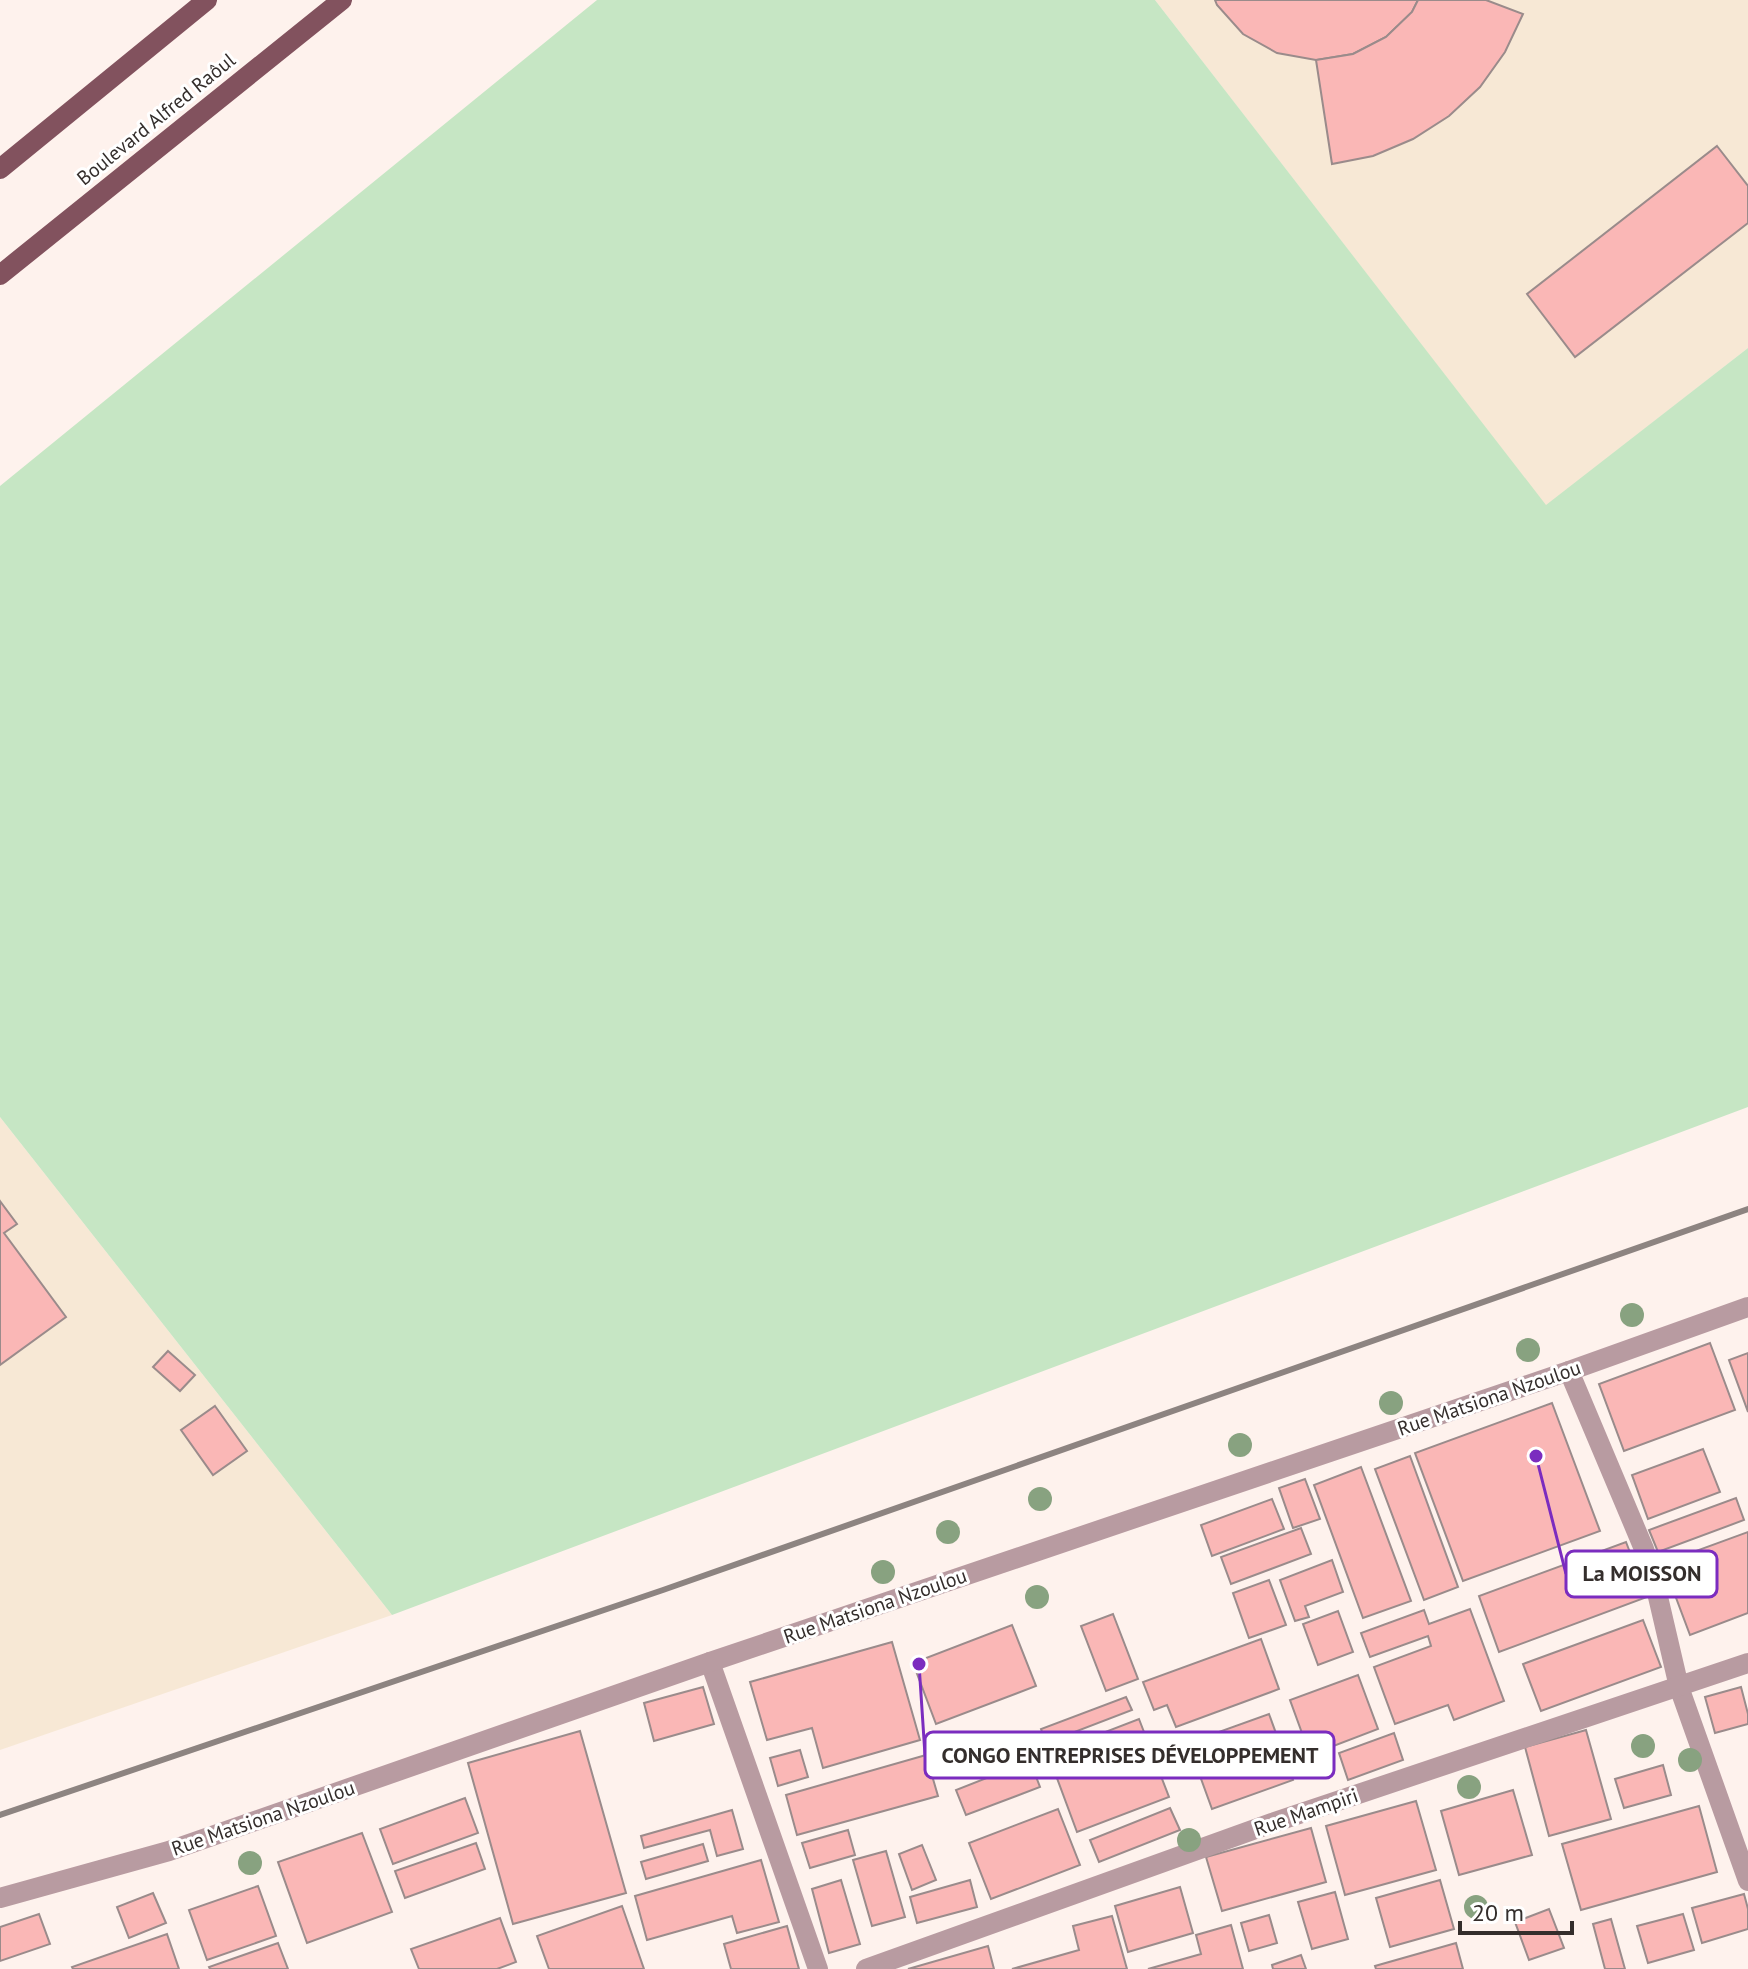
<svg xmlns="http://www.w3.org/2000/svg" width="1748" height="1969" viewBox="0 0 1748 1969" font-family="'PT Sans',sans-serif">
<rect width="100%" height="100%" fill="#fef2ed"/>
<g fill="#f7e8d5">
<path d="M 1155,0 L 1748,0 L 1748,348 L 1546,506 Z"/>
<path d="M 0,1117 L 392,1615 L 0,1750 Z"/>
</g>
<path fill="#c6e6c4" d="M 597,0 L 1155,0 L 1546,505 L 1748,348 L 1748,1107 L 392,1615 L 0,1117 L 0,486 Z"/>
<g fill="#fab7b6" stroke="#9a8b8b" stroke-width="2">
<path d="M 1215,0 L 1418,0 L 1412,12 L 1386,37 L 1353,54 L 1316,60 L 1277,53 L 1243,34 L 1217,5 Z"/>
<path d="M 1418,0 L 1486,0 L 1523,14 L 1505,52 L 1480,87 L 1449,116 L 1413,139 L 1373,156 L 1332,164 L 1316,60 L 1353,54 L 1386,37 L 1412,12 Z"/>
<path d="M 1717,146 L 1748,186 L 1748,223 L 1575,357 L 1527,294 Z"/>
<path d="M 0,1201 L 17,1224 L 4,1233 L 66,1317 L 0,1365 Z"/>
<path d="M 1710,1343 L 1735,1410 L 1624,1451 L 1599,1384 Z"/>
<path d="M 168,1351 L 195,1375 L 180,1391 L 153,1367 Z"/>
<path d="M 1748,1353 L 1748,1412 L 1729,1360 Z"/>
<path d="M 1552,1403 L 1600,1531 L 1463,1581 L 1415,1453 Z"/>
<path d="M 215,1406 L 247,1451 L 213,1475 L 181,1430 Z"/>
<path d="M 1703,1449 L 1720,1492 L 1648,1519 L 1632,1475 Z"/>
<path d="M 1410,1456 L 1458,1587 L 1424,1600 L 1375,1469 Z"/>
<path d="M 1361,1467 L 1411,1601 L 1363,1618 L 1314,1485 Z"/>
<path d="M 1305,1479 L 1320,1519 L 1293,1528 L 1279,1488 Z"/>
<path d="M 1736,1498 L 1744,1520 L 1658,1552 L 1649,1530 Z"/>
<path d="M 1272,1499 L 1284,1529 L 1212,1556 L 1201,1525 Z"/>
<path d="M 1301,1528 L 1311,1554 L 1231,1584 L 1221,1557 Z"/>
<path d="M 1748,1532 L 1748,1613 L 1690,1635 L 1663,1563 Z"/>
<path d="M 1626,1542 L 1647,1597 L 1499,1652 L 1479,1596 Z"/>
<path d="M 1332,1560 L 1343,1592 L 1305,1606 L 1309,1617 L 1295,1621 L 1280,1580 Z"/>
<path d="M 1269,1580 L 1286,1625 L 1249,1638 L 1233,1593 Z"/>
<path d="M 1470,1609 L 1504,1701 L 1454,1720 L 1448,1705 L 1395,1724 L 1374,1667 L 1431,1646 L 1428,1636 L 1370,1657 L 1361,1633 L 1424,1610 L 1429,1624 Z"/>
<path d="M 1338,1611 L 1353,1652 L 1318,1665 L 1303,1624 Z"/>
<path d="M 1113,1614 L 1138,1679 L 1106,1691 L 1081,1626 Z"/>
<path d="M 1643,1620 L 1661,1667 L 1541,1711 L 1523,1664 Z"/>
<path d="M 1012,1625 L 1036,1686 L 936,1724 L 913,1663 Z"/>
<path d="M 1261,1639 L 1279,1689 L 1176,1727 L 1167,1705 L 1154,1710 L 1143,1682 Z"/>
<path d="M 892,1642 L 920,1740 L 823,1768 L 812,1728 L 767,1740 L 750,1682 Z"/>
<path d="M 1358,1675 L 1378,1729 L 1310,1755 L 1290,1700 Z"/>
<path d="M 703,1687 L 714,1724 L 654,1741 L 644,1703 Z"/>
<path d="M 1741,1687 L 1748,1714 L 1748,1724 L 1715,1733 L 1705,1697 Z"/>
<path d="M 1126,1697 L 1132,1710 L 1046,1743 L 1041,1729 Z"/>
<path d="M 1269,1714 L 1293,1780 L 1212,1809 L 1188,1743 Z"/>
<path d="M 1139,1719 L 1169,1797 L 1077,1832 L 1048,1754 Z"/>
<path d="M 1586,1730 L 1611,1819 L 1549,1836 L 1525,1747 Z"/>
<path d="M 580,1731 L 626,1893 L 513,1924 L 468,1763 Z"/>
<path d="M 1394,1733 L 1403,1760 L 1348,1780 L 1339,1753 Z"/>
<path d="M 800,1750 L 808,1777 L 778,1786 L 770,1758 Z"/>
<path d="M 926,1755 L 938,1796 L 797,1835 L 786,1795 Z"/>
<path d="M 1030,1761 L 1040,1787 L 966,1815 L 956,1790 Z"/>
<path d="M 1663,1765 L 1671,1795 L 1624,1808 L 1615,1779 Z"/>
<path d="M 1513,1790 L 1532,1855 L 1459,1875 L 1441,1811 Z"/>
<path d="M 465,1798 L 478,1833 L 393,1864 L 380,1829 Z"/>
<path d="M 1416,1801 L 1436,1870 L 1345,1895 L 1326,1826 Z"/>
<path d="M 1699,1806 L 1717,1872 L 1581,1910 L 1562,1844 Z"/>
<path d="M 1170,1808 L 1180,1830 L 1099,1862 L 1090,1840 Z"/>
<path d="M 1058,1809 L 1080,1865 L 991,1899 L 969,1843 Z"/>
<path d="M 732,1810 L 743,1849 L 717,1856 L 710,1830 L 644,1848 L 641,1836 Z"/>
<path d="M 1311,1828 L 1326,1882 L 1222,1911 L 1206,1857 Z"/>
<path d="M 848,1830 L 855,1855 L 810,1868 L 802,1843 Z"/>
<path d="M 362,1833 L 392,1912 L 307,1943 L 278,1862 Z"/>
<path d="M 476,1843 L 485,1869 L 405,1898 L 395,1871 Z"/>
<path d="M 703,1844 L 708,1861 L 646,1879 L 641,1862 Z"/>
<path d="M 922,1845 L 936,1880 L 912,1890 L 899,1854 Z"/>
<path d="M 886,1851 L 905,1917 L 872,1926 L 853,1860 Z"/>
<path d="M 761,1860 L 779,1922 L 737,1933 L 732,1916 L 647,1940 L 635,1896 Z"/>
<path d="M 841,1880 L 860,1944 L 829,1953 L 812,1889 Z"/>
<path d="M 970,1880 L 977,1907 L 917,1923 L 910,1897 Z"/>
<path d="M 1440,1880 L 1454,1929 L 1390,1947 L 1376,1898 Z"/>
<path d="M 258,1886 L 276,1936 L 207,1960 L 189,1910 Z"/>
<path d="M 1180,1887 L 1193,1933 L 1128,1952 L 1115,1906 Z"/>
<path d="M 1335,1892 L 1348,1939 L 1312,1949 L 1298,1902 Z"/>
<path d="M 153,1893 L 166,1923 L 129,1938 L 117,1907 Z"/>
<path d="M 1744,1894 L 1748,1909 L 1748,1929 L 1702,1943 L 1692,1908 Z"/>
<path d="M 622,1906 L 644,1969 L 549,1969 L 537,1936 Z"/>
<path d="M 1549,1909 L 1564,1948 L 1529,1960 L 1515,1922 Z"/>
<path d="M 39,1914 L 50,1944 L 0,1961 L 0,1927 Z"/>
<path d="M 1683,1914 L 1694,1950 L 1648,1963 L 1637,1926 Z"/>
<path d="M 1269,1915 L 1277,1943 L 1249,1951 L 1241,1923 Z"/>
<path d="M 1112,1916 L 1127,1969 L 1012,1969 L 1079,1950 L 1073,1926 Z"/>
<path d="M 500,1918 L 516,1962 L 497,1969 L 419,1969 L 411,1949 Z"/>
<path d="M 1611,1919 L 1625,1969 L 1605,1969 L 1593,1924 Z"/>
<path d="M 1231,1925 L 1243,1969 L 1148,1969 L 1201,1954 L 1196,1935 Z"/>
<path d="M 787,1926 L 799,1969 L 731,1969 L 724,1944 Z"/>
<path d="M 167,1934 L 179,1969 L 73,1969 L 72,1967 Z"/>
<path d="M 278,1943 L 288,1969 L 210,1969 L 209,1967 Z"/>
<path d="M 1456,1943 L 1463,1969 L 1376,1969 L 1375,1966 Z"/>
<path d="M 988,1946 L 994,1969 L 908,1969 Z"/>
<path d="M 1301,1955 L 1306,1969 L 1273,1969 L 1272,1965 Z"/>
</g>
<g fill="none" stroke-linecap="round" stroke-linejoin="round">
<g stroke="#b89ba1" stroke-width="20">
<path d="M 1569,1371 L 1644,1549 L 1655,1584 L 1679,1687 L 1748,1881"/>
<path d="M 710,1662 L 818,1969"/>
<path d="M 0,1898 L 169,1851 L 710,1662 L 1569,1371 L 1748,1307"/>
<path d="M 866,1969 L 1272,1823 L 1748,1663"/>
</g>
<g stroke="#82525e" stroke-width="20">
<path d="M 0,169 L 207,0"/>
<path d="M 0,275 L 342,0"/>
</g>
<path stroke="#8d8481" stroke-width="6" d="M 0,1815 L 663,1590 L 1748,1209"/>
</g>
<g fill="#88a280">
<circle cx="1632" cy="1315" r="12"/>
<circle cx="1528" cy="1350" r="12"/>
<circle cx="1391" cy="1403" r="12"/>
<circle cx="1240" cy="1445" r="12"/>
<circle cx="1040" cy="1499" r="12"/>
<circle cx="948" cy="1532" r="12"/>
<circle cx="883" cy="1572" r="12"/>
<circle cx="1037" cy="1597" r="12"/>
<circle cx="1643" cy="1746" r="12"/>
<circle cx="1690" cy="1760" r="12"/>
<circle cx="1469" cy="1787" r="12"/>
<circle cx="1189" cy="1840" r="12"/>
<circle cx="250" cy="1863" r="12"/>
<circle cx="1476" cy="1907" r="12"/>
</g>
<g text-anchor="middle" dominant-baseline="central" stroke-width="6" stroke-linejoin="round" paint-order="stroke">
<g font-size="20" fill="#342e2c" stroke="#fff">
<text transform="translate(156 119) rotate(-39)">Boulevard Alfred Raôul</text>
<text transform="translate(1489 1398) rotate(-19)">Rue Matsiona Nzoulou</text>
<text transform="translate(875 1606) rotate(-19)">Rue Matsiona Nzoulou</text>
<text transform="translate(1306 1812) rotate(-19)">Rue Mampiri</text>
<text transform="translate(263 1818) rotate(-19)">Rue Matsiona Nzoulou</text>
</g>
</g>
<path fill="none" stroke="#7b2cbf" stroke-width="3" d="M1536 1456L1566 1574M919 1664L925 1755"/>
<g fill="#7b2cbf" stroke="#fff" stroke-width="3">
<circle cx="1536" cy="1456" r="8"/>
<circle cx="919" cy="1664" r="8"/>
</g>
<g fill="#fff" stroke="#7b2cbf" stroke-width="3">
<rect x="1566" y="1551" width="151" height="46" rx="8"/>
<rect x="925" y="1732" width="409" height="46" rx="8"/>
</g>
<g font-size="22" text-anchor="middle" font-weight="bold" fill="#342e2c">
<text x="1642" y="1581">La MOISSON</text>
<text x="1130" y="1763">CONGO ENTREPRISES DÉVELOPPEMENT</text>
</g>
<path d="M1460 1921v12h112v-12" fill="none" stroke="#342e2c" stroke-width="4"/>
<text x="1472" y="1921" font-size="24" fill="#342e2c" stroke="#ffffff" stroke-width="6" paint-order="stroke">20 m</text>
</svg>
